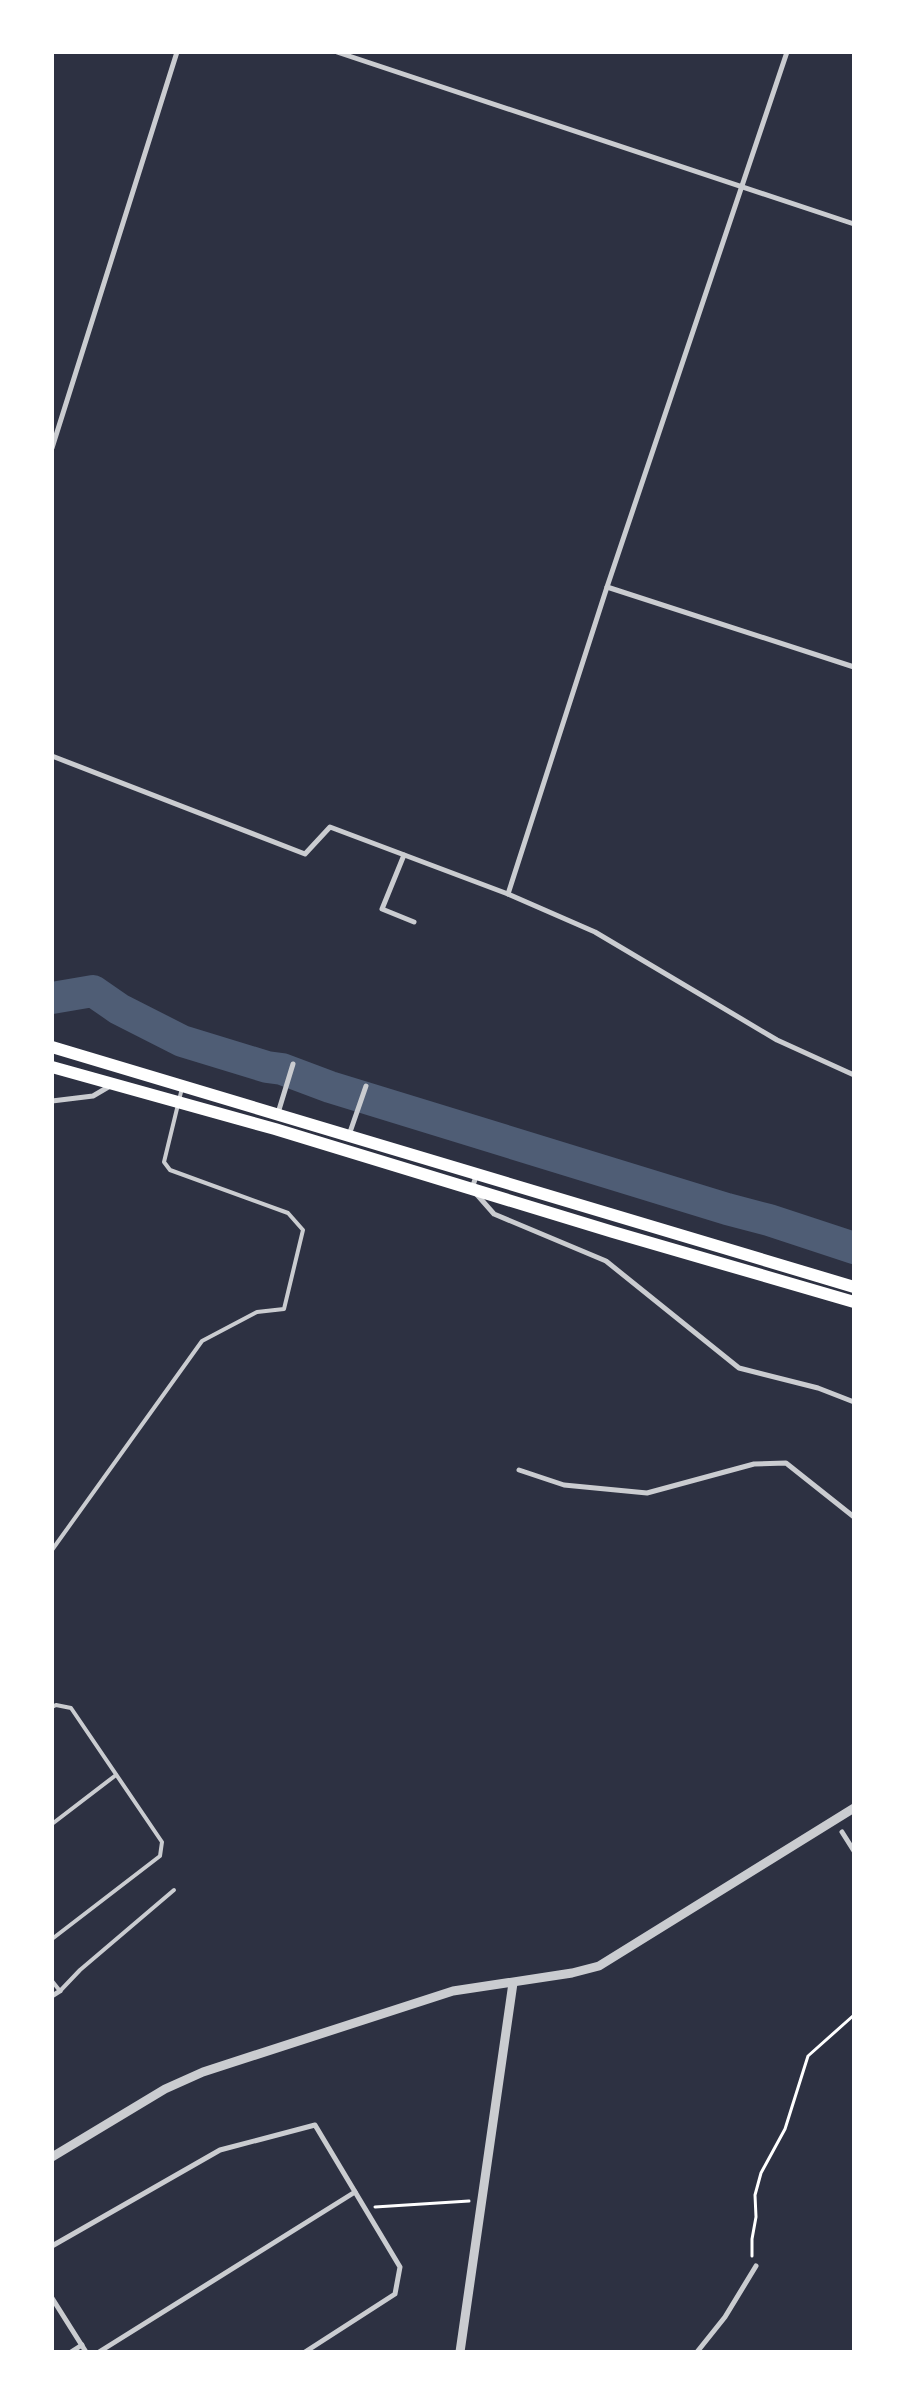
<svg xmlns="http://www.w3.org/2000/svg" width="906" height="2404" viewBox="0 0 906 2404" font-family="'Fira Sans Condensed',sans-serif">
<rect width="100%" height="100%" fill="#2d3142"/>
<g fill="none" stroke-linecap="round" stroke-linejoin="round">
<path stroke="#4f5d75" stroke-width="32" d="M 52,998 L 93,991 L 119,1009 L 182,1041 L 267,1067 L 282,1069 L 330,1087 L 727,1209 L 769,1220 L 854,1248"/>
<g stroke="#fff" stroke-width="3">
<path d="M 375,2207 L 469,2201"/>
<path d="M 752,2256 L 752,2239 L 756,2217 L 755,2195 L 761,2173 L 785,2129 L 808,2056 L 854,2015"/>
</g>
<g stroke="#caccd0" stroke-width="4">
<path d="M 52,1550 L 202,1341 L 257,1312 L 284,1309 L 303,1230 L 288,1213 L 170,1170 L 164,1162 L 182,1088"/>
<path d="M 52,1707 L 56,1705 L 71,1708 L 162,1842 L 160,1856 L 52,1939"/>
<path d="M 52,1824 L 116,1775"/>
<path d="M 52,1981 L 60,1991 L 80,1970 L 174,1890"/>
</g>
<g stroke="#caccd0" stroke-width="5">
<path d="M 337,52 L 854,224"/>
<path d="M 52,448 L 177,52"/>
<path d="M 607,587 L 854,667"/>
<path d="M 52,756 L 305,854 L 330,827 L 508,894 L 595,932 L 777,1040 L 854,1075"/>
<path d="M 404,855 L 382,909 L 414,922"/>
<path d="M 508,894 L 607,587 L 787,52"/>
<path d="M 52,1101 L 93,1096 L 110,1086"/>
<path d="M 278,1113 L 293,1064"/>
<path d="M 349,1135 L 366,1086"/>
<path d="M 476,1176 L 472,1189 L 494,1214 L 606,1261 L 739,1368 L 818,1388 L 854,1402"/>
<path d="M 519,1470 L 564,1485 L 647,1493 L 754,1464 L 786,1463 L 854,1517"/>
<path d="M 842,1832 L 854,1851"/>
<path d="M 52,1996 L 60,1991"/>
<path d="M 52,2246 L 220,2150 L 315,2125 L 400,2267 L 395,2294 L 305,2352"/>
<path d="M 52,2298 L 86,2352"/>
<path d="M 71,2352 L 82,2345"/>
<path d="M 99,2352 L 355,2192"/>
<path d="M 697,2352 L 725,2317 L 756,2266"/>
</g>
<g stroke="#caccd0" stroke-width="9">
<path d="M 52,2157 L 165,2089 L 203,2072 L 453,1991 L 572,1973 L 599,1966 L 854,1808"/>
<path d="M 460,2352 L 513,1983"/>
</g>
<g stroke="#fff" stroke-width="12">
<path d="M 52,1047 L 854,1287"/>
<path d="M 52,1067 L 275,1129 L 613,1232 L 854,1302"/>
</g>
</g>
<rect width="906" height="2404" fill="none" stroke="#ffffff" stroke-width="108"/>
</svg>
